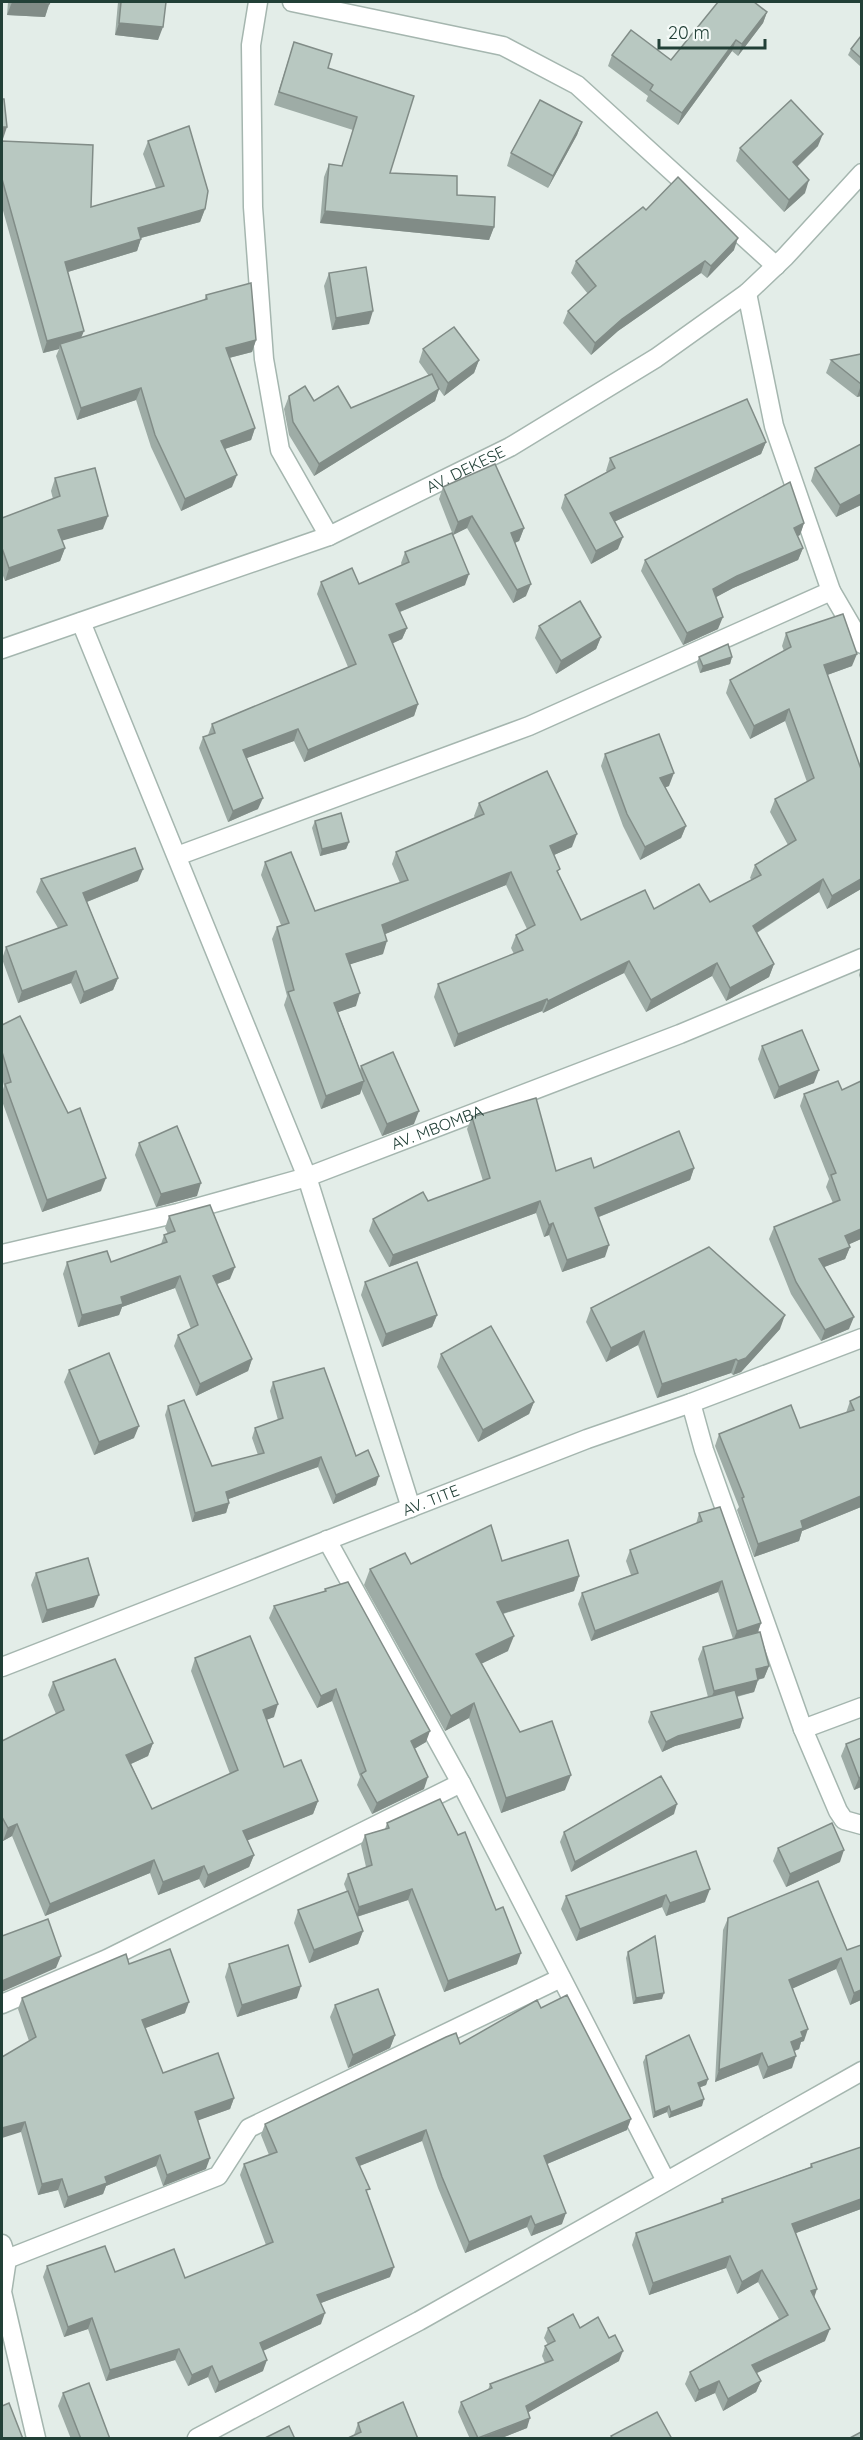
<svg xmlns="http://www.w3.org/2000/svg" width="863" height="2440" viewBox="0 0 863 2440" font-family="Quicksand,sans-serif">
<rect width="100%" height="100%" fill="#e3ede8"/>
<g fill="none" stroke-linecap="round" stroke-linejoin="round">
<g stroke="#a5b6af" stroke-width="21">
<g id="minor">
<path d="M 258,2 L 251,45 L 253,207 L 264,359 L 280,450 L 329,536"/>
<path d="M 292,2 L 503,46 L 577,85 L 776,266"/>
<path d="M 747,293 L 774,426 L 831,591 L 862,644"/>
<path d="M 81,622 L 307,1177 L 411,1508"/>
<path id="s1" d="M 2,649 L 329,536 L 510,447 L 656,358 L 747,293 L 785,257 L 862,173"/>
<path d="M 177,856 L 529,726 L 831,591"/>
<path id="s2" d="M 2,1254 L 178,1213 L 307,1177 L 680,1034 L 862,958"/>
<path d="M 691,1403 L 704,1450 L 803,1729 L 838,1811 L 844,1820 L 862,1825"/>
<path d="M 327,1540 L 461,1783 L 666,2181"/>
<path id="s3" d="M 2,1667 L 587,1439 L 691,1403 L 862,1338"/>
<path d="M 803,1729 L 862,1707"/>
<path d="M 2,2004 L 107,1959 L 461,1783"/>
<path d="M 2,2244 L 7,2259 L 2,2292 L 36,2438"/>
<path d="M 7,2259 L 218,2176 L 249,2128 L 561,1978"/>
<path d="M 197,2438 L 419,2321 L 862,2071"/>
</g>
</g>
<use href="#minor" stroke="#fff" stroke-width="18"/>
</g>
<g fill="#9eaca6">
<path d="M 8,2 L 50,2 L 45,17 L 7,15 Z"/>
<path d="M 118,2 L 166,2 L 158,40 L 115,35 Z"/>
<path d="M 767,12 L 763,23 L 738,56 L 732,51 L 678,125 L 646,101 L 648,96 L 608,66 L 612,55 L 671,60 Z"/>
<path d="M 861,36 L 861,67 L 848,55 L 851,49 Z"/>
<path d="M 294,42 L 328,68 L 390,173 L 457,195 L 494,227 L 489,240 L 320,223 L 324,177 L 329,164 L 342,166 L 353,130 L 274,105 Z"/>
<path d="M 582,122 L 577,135 L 548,188 L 507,166 L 511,153 Z"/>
<path d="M 2,141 L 91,207 L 156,188 L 143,154 L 148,141 L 205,209 L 200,222 L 141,238 L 137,251 L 68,272 L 81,338 L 204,301 L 206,295 L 256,340 L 252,352 L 229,358 L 255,428 L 251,440 L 225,449 L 232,487 L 181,511 L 151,447 L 136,400 L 77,420 L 56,356 L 59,349 L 43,353 L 2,207 Z"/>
<path d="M 818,146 L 797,167 L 805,193 L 784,212 L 736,161 L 740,148 Z"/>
<path d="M 646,210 L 734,250 L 707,278 L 701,273 L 618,331 L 591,355 L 563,323 L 568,311 L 588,294 L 571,273 L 576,261 Z"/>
<path d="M 329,273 L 369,324 L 332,330 L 324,286 Z"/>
<path d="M 423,349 L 479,360 L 474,373 L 444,396 L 439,389 L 435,401 L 314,476 L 289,435 L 284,409 L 289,396 L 351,408 L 429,376 L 419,362 Z"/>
<path d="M 861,354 L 861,396 L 857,397 L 826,373 L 831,360 Z"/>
<path d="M 766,442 L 761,454 L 614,522 L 618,549 L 591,564 L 561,508 L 565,495 L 607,472 L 606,471 L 610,458 Z"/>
<path d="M 815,468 L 861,505 L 836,517 L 811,481 Z"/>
<path d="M 55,478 L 103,529 L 62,540 L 65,548 L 60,561 L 5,581 L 2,573 L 2,518 L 53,499 L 51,491 Z"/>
<path d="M 443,487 L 524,528 L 519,541 L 515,543 L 526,596 L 513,603 L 467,528 L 453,535 L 439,499 Z"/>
<path d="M 804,523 L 800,535 L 797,536 L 803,548 L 798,560 L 733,588 L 716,597 L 718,629 L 683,645 L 641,571 L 645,560 Z"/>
<path d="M 405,552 L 465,585 L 400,612 L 407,628 L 402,639 L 392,643 L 418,704 L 414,716 L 304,762 L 294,741 L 246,758 L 258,809 L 228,822 L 199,748 L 203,737 L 208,735 L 212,724 L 348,667 L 317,594 L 321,582 L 359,584 L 402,566 L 401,563 Z"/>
<path d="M 539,626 L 601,637 L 596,649 L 556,674 L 535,638 Z"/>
<path d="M 786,633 L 852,666 L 827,675 L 861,769 L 861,889 L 827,909 L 819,892 L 757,933 L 774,964 L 769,977 L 726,1001 L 712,976 L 646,1012 L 624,973 L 543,1013 L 542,1011 L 454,1047 L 434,997 L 438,984 L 514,954 L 511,948 L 516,935 L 527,929 L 506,885 L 385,934 L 383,954 L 350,964 L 356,1006 L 338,1012 L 360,1070 L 361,1066 L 414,1124 L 382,1136 L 361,1089 L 360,1094 L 321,1109 L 284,1005 L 287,996 L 272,939 L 277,927 L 281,925 L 261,875 L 265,862 L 315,911 L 400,883 L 392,864 L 396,852 L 475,818 L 474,816 L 479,803 L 572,847 L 554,855 L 559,875 L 581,920 L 654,909 L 710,902 L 752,880 L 750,878 L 755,865 L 788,845 L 770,812 L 775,799 L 807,782 L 785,721 L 750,739 L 726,693 L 730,680 L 784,651 L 782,646 Z"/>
<path d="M 699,657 L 732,657 L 730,664 L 700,673 L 697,663 Z"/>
<path d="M 605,754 L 669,786 L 665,787 L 686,826 L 681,838 L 640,860 L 623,826 L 601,766 Z"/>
<path d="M 315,821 L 349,842 L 346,849 L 320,856 L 312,828 Z"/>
<path d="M 41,879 L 138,881 L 87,902 L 118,978 L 113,990 L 80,1004 L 71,983 L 18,1003 L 2,959 L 6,947 L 58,928 L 36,892 Z"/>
<path d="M 861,968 L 861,981 L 859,975 Z"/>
<path d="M 2,1025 L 101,1191 L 42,1212 L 2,1101 L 2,1093 L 4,1086 L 2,1078 Z"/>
<path d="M 762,1046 L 814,1083 L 774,1099 L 758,1059 Z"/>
<path d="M 838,1081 L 861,1239 L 849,1244 L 850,1247 L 845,1259 L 824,1267 L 849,1329 L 821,1341 L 791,1294 L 769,1239 L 774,1227 L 833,1203 L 826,1187 L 829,1179 L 800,1106 L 804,1094 Z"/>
<path d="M 472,1117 L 556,1171 L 594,1168 L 694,1168 L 690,1180 L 599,1217 L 605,1257 L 562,1272 L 549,1235 L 544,1237 L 536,1213 L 389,1267 L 369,1231 L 373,1219 L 428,1201 L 483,1181 L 467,1129 Z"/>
<path d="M 139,1143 L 197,1196 L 156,1207 L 135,1155 Z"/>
<path d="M 169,1216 L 230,1279 L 217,1284 L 252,1359 L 248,1371 L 196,1396 L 174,1346 L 178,1335 L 191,1329 L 175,1288 L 122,1307 L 119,1315 L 78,1327 L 63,1274 L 67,1262 L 111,1262 L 161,1244 L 164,1235 L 168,1234 L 165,1228 Z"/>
<path d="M 365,1282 L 437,1315 L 432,1327 L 382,1347 L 361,1295 Z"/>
<path d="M 591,1308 L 780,1329 L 741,1372 L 733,1375 L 731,1373 L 657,1398 L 638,1345 L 606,1362 L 586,1322 Z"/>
<path d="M 441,1354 L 534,1402 L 529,1414 L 478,1442 L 437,1367 Z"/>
<path d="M 69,1370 L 134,1438 L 94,1455 L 64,1382 Z"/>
<path d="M 273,1382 L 356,1456 L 376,1485 L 333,1504 L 318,1467 L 228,1499 L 229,1503 L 226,1513 L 192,1522 L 165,1415 L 168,1406 L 212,1466 L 258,1455 L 252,1438 L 255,1428 L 278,1420 L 270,1391 Z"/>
<path d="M 861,1396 L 861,1507 L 802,1531 L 799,1541 L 754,1557 L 737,1510 L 739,1507 L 715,1446 L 719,1434 L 800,1428 L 846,1413 L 850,1401 Z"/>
<path d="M 699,1513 L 761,1623 L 758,1632 L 769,1666 L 764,1678 L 758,1680 L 754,1692 L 737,1697 L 740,1728 L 675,1746 L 662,1752 L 648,1722 L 651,1712 L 708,1697 L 698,1659 L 703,1647 L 733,1639 L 718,1592 L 591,1641 L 578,1604 L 582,1593 L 631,1575 L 626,1561 L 630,1550 L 696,1524 Z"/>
<path d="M 502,1561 L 579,1576 L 574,1591 L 503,1614 L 508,1651 L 481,1664 L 520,1732 L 565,1790 L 501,1813 L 469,1718 L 445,1731 L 364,1585 L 370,1569 Z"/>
<path d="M 36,1573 L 94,1607 L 42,1623 L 31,1585 Z"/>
<path d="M 325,1589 L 426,1742 L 414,1749 L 424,1789 L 372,1814 L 357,1785 L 360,1777 L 332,1701 L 317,1708 L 269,1618 L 274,1606 L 324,1592 Z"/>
<path d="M 195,1658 L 274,1717 L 266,1720 L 284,1767 L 318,1801 L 313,1814 L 247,1840 L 254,1855 L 249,1867 L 204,1888 L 199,1879 L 158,1895 L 150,1873 L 45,1916 L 12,1836 L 3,1841 L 2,1838 L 2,1741 L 56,1714 L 48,1695 L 53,1682 L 153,1743 L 148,1756 L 131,1764 L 152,1809 L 230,1774 L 191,1671 Z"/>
<path d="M 861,1738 L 861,1787 L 854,1790 L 841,1756 L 846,1744 Z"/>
<path d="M 674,1814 L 571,1872 L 560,1842 L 564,1832 Z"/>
<path d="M 387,1823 L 517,1964 L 444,1992 L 408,1900 L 357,1917 L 363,1931 L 358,1944 L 309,1963 L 294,1923 L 298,1910 L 347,1892 L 344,1884 L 348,1874 L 366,1867 L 361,1845 L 365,1835 L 385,1829 Z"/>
<path d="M 778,1848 L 840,1862 L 786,1887 L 773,1861 Z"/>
<path d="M 696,1851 L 705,1902 L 666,1916 L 662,1907 L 576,1941 L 561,1909 L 566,1896 Z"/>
<path d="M 818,1881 L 861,2000 L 850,2005 L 836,1969 L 793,1988 L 804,2041 L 801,2042 L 799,2049 L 794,2051 L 792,2068 L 763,2079 L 758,2065 L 715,2082 L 723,1930 L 728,1918 Z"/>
<path d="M 628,1952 L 662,1999 L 633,2004 L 626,1958 Z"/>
<path d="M 129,1964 L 185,2013 L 145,2028 L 163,2073 L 234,2098 L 230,2109 L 198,2120 L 206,2169 L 163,2186 L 156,2166 L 106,2186 L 103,2194 L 64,2208 L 58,2190 L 38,2195 L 21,2132 L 29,2041 L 18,2009 L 22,1998 Z"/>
<path d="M 229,1964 L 297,1998 L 237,2017 L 225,1977 Z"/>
<path d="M 335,2005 L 395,2035 L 390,2048 L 348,2068 L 330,2017 Z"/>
<path d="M 541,2008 L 627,2130 L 547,2164 L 562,2224 L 531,2236 L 527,2227 L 465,2253 L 438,2188 L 422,2141 L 359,2166 L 390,2277 L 321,2303 L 321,2324 L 263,2351 L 263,2371 L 215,2393 L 208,2377 L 188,2386 L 175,2360 L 106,2381 L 88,2329 L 64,2337 L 43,2277 L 47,2266 L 185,2278 L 266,2245 L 240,2175 L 244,2164 L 269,2155 L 261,2135 L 265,2124 L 460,2044 Z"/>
<path d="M 646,2056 L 708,2079 L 706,2085 L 700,2087 L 702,2106 L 669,2118 L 667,2112 L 653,2118 L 643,2062 Z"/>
<path d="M 861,2147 L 861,2209 L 796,2233 L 814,2297 L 825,2341 L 757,2373 L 761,2381 L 756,2392 L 723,2411 L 715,2393 L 695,2402 L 685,2384 L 690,2372 L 779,2319 L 758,2282 L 737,2294 L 726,2268 L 649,2295 L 632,2245 L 636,2233 L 720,2203 L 722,2199 L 810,2167 L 811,2164 Z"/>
<path d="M 548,2328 L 580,2328 L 619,2361 L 528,2412 L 527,2428 L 499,2439 L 470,2439 L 458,2412 L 461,2402 L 488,2390 L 490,2384 L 545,2363 L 542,2356 L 545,2346 L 548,2345 L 544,2338 Z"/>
<path d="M 63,2393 L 110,2439 L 71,2439 L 58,2406 Z"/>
<path d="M 358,2423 L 418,2439 L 354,2435 Z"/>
</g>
<g fill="#818c87">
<path d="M 12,2 L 49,4 L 45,17 L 7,15 Z"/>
<path d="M 767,12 L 763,23 L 738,56 L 742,44 Z"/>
<path d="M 119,23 L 163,27 L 158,40 L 115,35 Z"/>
<path d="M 736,40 L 732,51 L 678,125 L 682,113 Z"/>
<path d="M 582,122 L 577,135 L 548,188 L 553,176 Z"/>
<path d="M 2,127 L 7,127 L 3,139 L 2,139 Z"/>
<path d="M 823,134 L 818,146 L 788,175 L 793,162 Z"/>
<path d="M 809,180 L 805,193 L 784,212 L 789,200 Z"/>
<path d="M 205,209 L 200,222 L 133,240 L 138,228 Z"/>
<path d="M 325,211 L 494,227 L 489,240 L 320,223 Z"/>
<path d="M 738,238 L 734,250 L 707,278 L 711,266 Z"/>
<path d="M 141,239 L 137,251 L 61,274 L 65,262 Z"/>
<path d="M 705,261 L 701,273 L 618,331 L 591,355 L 595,343 L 622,319 Z"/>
<path d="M 373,311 L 369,324 L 332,330 L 336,318 Z"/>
<path d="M 84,331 L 79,343 L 60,344 L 59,349 L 43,353 L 47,341 Z"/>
<path d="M 256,340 L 252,352 L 221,360 L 226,348 Z"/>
<path d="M 479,360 L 474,373 L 444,396 L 448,383 Z"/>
<path d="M 861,385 L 861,396 L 857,397 Z"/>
<path d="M 141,388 L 136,400 L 77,420 L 81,408 Z"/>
<path d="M 439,389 L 435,401 L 314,476 L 319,464 Z"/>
<path d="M 255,428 L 251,440 L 216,452 L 221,441 Z"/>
<path d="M 766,442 L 761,454 L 605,526 L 610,513 Z"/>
<path d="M 237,475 L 232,487 L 181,511 L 185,499 Z"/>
<path d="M 861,494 L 861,505 L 836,517 L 840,505 Z"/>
<path d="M 108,516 L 103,529 L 54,543 L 58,530 Z"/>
<path d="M 472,516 L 467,528 L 453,535 L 458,522 Z"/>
<path d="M 804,523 L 800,535 L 790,540 L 794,528 Z"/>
<path d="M 524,528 L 519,541 L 507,546 L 511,533 Z"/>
<path d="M 623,537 L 618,549 L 591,564 L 596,551 Z"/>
<path d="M 65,548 L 60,561 L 5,581 L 9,568 Z"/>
<path d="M 803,548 L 798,560 L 733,588 L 709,601 L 713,589 L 737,576 Z"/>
<path d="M 469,574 L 465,585 L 392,615 L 396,604 Z"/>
<path d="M 531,584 L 526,596 L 513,603 L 517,590 Z"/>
<path d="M 723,617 L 718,629 L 683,645 L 687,633 Z"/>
<path d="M 407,628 L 402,639 L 385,647 L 389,635 Z"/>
<path d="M 601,637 L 596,649 L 556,674 L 561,661 Z"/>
<path d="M 857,654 L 852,666 L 819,678 L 824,665 Z"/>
<path d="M 732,657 L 730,664 L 700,673 L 703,666 Z"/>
<path d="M 418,704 L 414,716 L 304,762 L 308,750 Z"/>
<path d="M 789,709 L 785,721 L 750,739 L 754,726 Z"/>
<path d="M 298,729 L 294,741 L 239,761 L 243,750 Z"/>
<path d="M 674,773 L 669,786 L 656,791 L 660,778 Z"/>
<path d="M 263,798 L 258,809 L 228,822 L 233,811 Z"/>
<path d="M 686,826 L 681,838 L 640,860 L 645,847 Z"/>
<path d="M 577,834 L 572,847 L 545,859 L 550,846 Z"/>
<path d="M 349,842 L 346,849 L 320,856 L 322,849 Z"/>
<path d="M 143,869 L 138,881 L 79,905 L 83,893 Z"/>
<path d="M 511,872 L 506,885 L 378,937 L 382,925 Z"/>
<path d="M 823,879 L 819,892 L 748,938 L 753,926 Z"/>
<path d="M 861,879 L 861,889 L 827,909 L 832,896 Z"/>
<path d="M 387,941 L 383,954 L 342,967 L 346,954 Z"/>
<path d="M 629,961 L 624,973 L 543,1013 L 548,1001 Z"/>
<path d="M 717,963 L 712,976 L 646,1012 L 651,1000 Z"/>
<path d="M 774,964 L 769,977 L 726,1001 L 730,988 Z"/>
<path d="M 76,971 L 71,983 L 18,1003 L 22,991 Z"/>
<path d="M 118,978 L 113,990 L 80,1004 L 84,992 Z"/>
<path d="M 360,993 L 356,1006 L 330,1015 L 334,1003 Z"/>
<path d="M 547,999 L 542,1011 L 454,1047 L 458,1034 Z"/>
<path d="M 819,1070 L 814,1083 L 774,1099 L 779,1087 Z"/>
<path d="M 364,1081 L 360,1094 L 321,1109 L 326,1096 Z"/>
<path d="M 419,1111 L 414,1124 L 382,1136 L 387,1124 Z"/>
<path d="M 694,1168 L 690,1180 L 591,1220 L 595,1208 Z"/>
<path d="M 106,1178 L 101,1191 L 42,1212 L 47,1200 Z"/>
<path d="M 201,1183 L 197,1196 L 156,1207 L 161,1194 Z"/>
<path d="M 540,1201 L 536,1213 L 389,1267 L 393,1255 Z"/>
<path d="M 553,1223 L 549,1235 L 544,1237 L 549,1225 Z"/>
<path d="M 861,1229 L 861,1239 L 841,1248 L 845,1236 Z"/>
<path d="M 609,1245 L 605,1257 L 562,1272 L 567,1260 Z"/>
<path d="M 850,1247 L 845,1259 L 814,1271 L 819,1259 Z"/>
<path d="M 235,1267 L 230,1279 L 209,1287 L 213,1276 Z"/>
<path d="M 180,1276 L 175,1288 L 122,1307 L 119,1315 L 78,1327 L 82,1315 L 121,1297 Z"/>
<path d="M 437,1315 L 432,1327 L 382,1347 L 386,1334 Z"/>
<path d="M 785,1315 L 780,1329 L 741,1372 L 733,1375 L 738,1361 Z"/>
<path d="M 854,1317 L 849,1329 L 821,1341 L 825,1330 Z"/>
<path d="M 644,1331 L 638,1345 L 606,1362 L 611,1348 Z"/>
<path d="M 252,1359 L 248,1371 L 196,1396 L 200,1384 Z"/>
<path d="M 736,1359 L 731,1373 L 657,1398 L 662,1384 Z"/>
<path d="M 534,1402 L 529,1414 L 478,1442 L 483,1430 Z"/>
<path d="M 139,1426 L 134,1438 L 94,1455 L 99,1442 Z"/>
<path d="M 321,1457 L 318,1467 L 223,1501 L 226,1492 Z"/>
<path d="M 379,1476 L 376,1485 L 333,1504 L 336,1495 Z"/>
<path d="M 861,1496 L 861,1507 L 802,1531 L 799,1541 L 754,1557 L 758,1544 L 801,1521 Z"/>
<path d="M 229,1503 L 226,1513 L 192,1522 L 195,1513 Z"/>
<path d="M 579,1576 L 574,1591 L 492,1617 L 497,1602 Z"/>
<path d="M 722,1581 L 718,1592 L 591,1641 L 595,1631 Z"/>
<path d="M 99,1595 L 94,1607 L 42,1623 L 47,1610 Z"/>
<path d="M 761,1623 L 757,1634 L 733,1641 L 737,1631 Z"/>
<path d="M 514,1636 L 508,1651 L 470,1669 L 476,1654 Z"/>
<path d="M 769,1666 L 764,1678 L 751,1681 L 756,1669 Z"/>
<path d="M 758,1680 L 754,1692 L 709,1703 L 714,1691 Z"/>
<path d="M 336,1689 L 332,1701 L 317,1708 L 321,1696 Z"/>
<path d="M 474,1703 L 469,1718 L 445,1731 L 451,1716 Z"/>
<path d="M 278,1704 L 274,1717 L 258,1723 L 263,1710 Z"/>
<path d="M 743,1718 L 740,1728 L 675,1746 L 662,1752 L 666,1742 L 678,1736 Z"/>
<path d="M 430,1731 L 426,1742 L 407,1753 L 411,1741 Z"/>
<path d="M 153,1743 L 148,1756 L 122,1768 L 126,1755 Z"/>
<path d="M 571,1775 L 565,1790 L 501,1813 L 506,1798 Z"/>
<path d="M 428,1777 L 424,1789 L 372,1814 L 377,1803 Z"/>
<path d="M 861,1777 L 861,1787 L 854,1790 L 859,1778 Z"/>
<path d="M 318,1801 L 313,1814 L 239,1844 L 243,1831 Z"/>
<path d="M 677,1804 L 674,1814 L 571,1872 L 575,1862 Z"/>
<path d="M 17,1824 L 12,1836 L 3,1841 L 8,1828 Z"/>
<path d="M 844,1850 L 840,1862 L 786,1887 L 790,1874 Z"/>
<path d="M 254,1855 L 249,1867 L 204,1888 L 208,1875 Z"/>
<path d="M 154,1860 L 150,1873 L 45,1916 L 50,1904 Z"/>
<path d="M 204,1866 L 199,1879 L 158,1895 L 163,1882 Z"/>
<path d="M 412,1889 L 408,1900 L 356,1917 L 359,1907 Z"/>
<path d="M 710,1889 L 705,1902 L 666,1916 L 670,1903 Z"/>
<path d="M 666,1895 L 662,1907 L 576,1941 L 580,1929 Z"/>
<path d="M 363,1931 L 358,1944 L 309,1963 L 314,1950 Z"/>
<path d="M 521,1953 L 517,1964 L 444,1992 L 448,1981 Z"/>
<path d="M 61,1956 L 56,1968 L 2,1992 L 2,1981 Z"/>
<path d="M 841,1958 L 836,1969 L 785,1992 L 789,1980 Z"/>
<path d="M 301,1986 L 297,1998 L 237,2017 L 242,2005 Z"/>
<path d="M 861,1990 L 861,2000 L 850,2005 L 854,1993 Z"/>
<path d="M 664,1993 L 662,1999 L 633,2004 L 636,1998 Z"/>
<path d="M 189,2002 L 185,2013 L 138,2031 L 142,2020 Z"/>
<path d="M 808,2029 L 804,2041 L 801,2042 L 799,2049 L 787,2054 L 791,2042 L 801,2032 Z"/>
<path d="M 395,2035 L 390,2048 L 348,2068 L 353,2055 Z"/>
<path d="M 762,2053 L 758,2065 L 715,2082 L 719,2070 Z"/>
<path d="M 796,2056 L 792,2068 L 763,2079 L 768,2067 Z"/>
<path d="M 708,2079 L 706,2085 L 696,2089 L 698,2083 Z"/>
<path d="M 234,2098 L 230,2109 L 191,2123 L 195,2112 Z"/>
<path d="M 704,2099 L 702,2106 L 669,2118 L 671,2112 Z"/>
<path d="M 669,2106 L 667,2112 L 653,2118 L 655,2112 Z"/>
<path d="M 631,2119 L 627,2130 L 540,2167 L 544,2156 Z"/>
<path d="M 25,2122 L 21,2132 L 2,2138 L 2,2128 Z"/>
<path d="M 426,2130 L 422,2141 L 352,2169 L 356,2158 Z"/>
<path d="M 160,2155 L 156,2166 L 106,2186 L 103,2194 L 64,2208 L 68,2197 L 105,2177 Z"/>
<path d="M 210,2158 L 206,2169 L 163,2186 L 167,2175 Z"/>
<path d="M 62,2179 L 58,2190 L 38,2195 L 42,2184 Z"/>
<path d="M 861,2199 L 861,2209 L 788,2236 L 792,2224 Z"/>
<path d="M 566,2213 L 562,2224 L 531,2236 L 535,2225 Z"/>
<path d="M 531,2216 L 527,2227 L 465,2253 L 469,2242 Z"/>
<path d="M 730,2256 L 726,2268 L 649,2295 L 653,2283 Z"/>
<path d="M 394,2267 L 390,2277 L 313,2306 L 317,2295 Z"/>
<path d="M 762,2270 L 758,2282 L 737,2294 L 742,2282 Z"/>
<path d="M 817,2289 L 813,2301 L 811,2291 Z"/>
<path d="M 325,2313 L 321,2324 L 256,2354 L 260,2343 Z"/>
<path d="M 92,2318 L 88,2329 L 64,2337 L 68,2327 Z"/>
<path d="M 830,2329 L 825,2341 L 748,2377 L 752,2365 Z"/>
<path d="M 179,2349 L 175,2360 L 106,2381 L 110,2370 Z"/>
<path d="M 623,2351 L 619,2361 L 522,2416 L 526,2406 Z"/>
<path d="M 267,2360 L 263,2371 L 215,2393 L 219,2382 Z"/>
<path d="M 212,2366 L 208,2377 L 188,2386 L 192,2375 Z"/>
<path d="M 719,2381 L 715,2393 L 695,2402 L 699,2390 Z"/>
<path d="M 761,2381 L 756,2392 L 723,2411 L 728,2399 Z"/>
<path d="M 530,2418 L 527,2428 L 499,2439 L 478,2439 Z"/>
</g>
<g fill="#b8c8c1" stroke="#818c87" stroke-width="1.5">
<path d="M 12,2 L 50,2 L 49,4 Z"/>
<path d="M 121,2 L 166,2 L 163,27 L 119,23 Z"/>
<path d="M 718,2 L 754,2 L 767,12 L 742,44 L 736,40 L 682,113 L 650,90 L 653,85 L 612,55 L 631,30 L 671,60 Z"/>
<path d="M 861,36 L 861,58 L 851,49 Z"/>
<path d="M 294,42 L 332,54 L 328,68 L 414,96 L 390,173 L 457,176 L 457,195 L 495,197 L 494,227 L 325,211 L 329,164 L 342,166 L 357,117 L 279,92 Z"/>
<path d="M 2,99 L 4,99 L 7,127 L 2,127 Z"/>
<path d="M 540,100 L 582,122 L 553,176 L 511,153 Z"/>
<path d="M 791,100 L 823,134 L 793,162 L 809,180 L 789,200 L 740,148 Z"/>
<path d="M 189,126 L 208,191 L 205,209 L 138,228 L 141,239 L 65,262 L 84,331 L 47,341 L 2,179 L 2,141 L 93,145 L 91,207 L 164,186 L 148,141 Z"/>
<path d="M 678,177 L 738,238 L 711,266 L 705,261 L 622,319 L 595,343 L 568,311 L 596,286 L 576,261 L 643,207 L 646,210 Z"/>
<path d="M 366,267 L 373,311 L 336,318 L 329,273 Z"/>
<path d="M 251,283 L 256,340 L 226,348 L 255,428 L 221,441 L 237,475 L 185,499 L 155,435 L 141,388 L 81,408 L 60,344 L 207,299 L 206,295 Z"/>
<path d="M 454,327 L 479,360 L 448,383 L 423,349 Z"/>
<path d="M 861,354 L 861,384 L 831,360 Z"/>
<path d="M 432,374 L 439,389 L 319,464 L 293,422 L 289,396 L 305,386 L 314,401 L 338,386 L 351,408 Z"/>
<path d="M 747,399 L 766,442 L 610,513 L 623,537 L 596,551 L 565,495 L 615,468 L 610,458 Z"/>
<path d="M 861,444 L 861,494 L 840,505 L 815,468 Z"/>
<path d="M 495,464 L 524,528 L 511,533 L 531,584 L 517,590 L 472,516 L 458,522 L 443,487 Z"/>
<path d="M 95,468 L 108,516 L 58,530 L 65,548 L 9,568 L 2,548 L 2,518 L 60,496 L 55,478 Z"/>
<path d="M 790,482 L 804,523 L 794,528 L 803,548 L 737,576 L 713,589 L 723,617 L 687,633 L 645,560 Z"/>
<path d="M 452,533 L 469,574 L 396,604 L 407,628 L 389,635 L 418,704 L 308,750 L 298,729 L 243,750 L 263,798 L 233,811 L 203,737 L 215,733 L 212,724 L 356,664 L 321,582 L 352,568 L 359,584 L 409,562 L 405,552 Z"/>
<path d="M 580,601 L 601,637 L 561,661 L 539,626 Z"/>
<path d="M 843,614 L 857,654 L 824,665 L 861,769 L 861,879 L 832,896 L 823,879 L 753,926 L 774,964 L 730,988 L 717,963 L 651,1000 L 629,961 L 548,1001 L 547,999 L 458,1034 L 438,984 L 523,950 L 516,935 L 535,925 L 511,872 L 382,925 L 387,941 L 346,954 L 360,993 L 334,1003 L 364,1081 L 326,1096 L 288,992 L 294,990 L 277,927 L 289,923 L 265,862 L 291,852 L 315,911 L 408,880 L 396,852 L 484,814 L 479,803 L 547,771 L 577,834 L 550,846 L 560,869 L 557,871 L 581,920 L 645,890 L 654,909 L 699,884 L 710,902 L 761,875 L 755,865 L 796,840 L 775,799 L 814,778 L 789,709 L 754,726 L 730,680 L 791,647 L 786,633 Z"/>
<path d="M 728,644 L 732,657 L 703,666 L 699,657 Z"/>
<path d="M 659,734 L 674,773 L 660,778 L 686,826 L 645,847 L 627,814 L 605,754 Z"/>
<path d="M 341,813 L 349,842 L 322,849 L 315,821 Z"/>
<path d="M 135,848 L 143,869 L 83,893 L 118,978 L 84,992 L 76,971 L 22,991 L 6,947 L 67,925 L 41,879 Z"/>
<path d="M 20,1016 L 68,1113 L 80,1108 L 106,1178 L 47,1200 L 5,1084 L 11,1082 L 2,1052 L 2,1025 Z"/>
<path d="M 802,1030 L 819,1070 L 779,1087 L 762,1046 Z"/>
<path d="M 393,1052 L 419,1111 L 387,1124 L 361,1066 Z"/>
<path d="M 838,1081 L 842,1090 L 861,1081 L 861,1229 L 845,1236 L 850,1247 L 819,1259 L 854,1317 L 825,1330 L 796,1282 L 774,1227 L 840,1200 L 831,1175 L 836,1173 L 804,1094 Z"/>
<path d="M 536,1098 L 556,1171 L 591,1158 L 594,1168 L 679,1131 L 694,1168 L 595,1208 L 609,1245 L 567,1260 L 553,1223 L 549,1225 L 540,1201 L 393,1255 L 373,1219 L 423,1192 L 428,1201 L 490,1178 L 472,1117 Z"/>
<path d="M 177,1126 L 201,1183 L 161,1194 L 139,1143 Z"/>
<path d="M 210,1205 L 235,1267 L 213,1276 L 252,1359 L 200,1384 L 178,1335 L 198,1325 L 180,1276 L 121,1297 L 123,1304 L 82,1315 L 67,1262 L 107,1251 L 111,1262 L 167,1242 L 164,1235 L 175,1231 L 169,1216 Z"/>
<path d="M 709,1247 L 785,1315 L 746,1358 L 738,1361 L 736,1359 L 662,1384 L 644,1331 L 611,1348 L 591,1308 Z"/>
<path d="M 417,1262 L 437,1315 L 386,1334 L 365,1282 Z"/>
<path d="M 491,1326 L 534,1402 L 483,1430 L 441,1354 Z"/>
<path d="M 109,1353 L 139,1426 L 99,1442 L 69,1370 Z"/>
<path d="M 324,1368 L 356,1456 L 368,1450 L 379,1476 L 336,1495 L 321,1457 L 226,1492 L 229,1503 L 195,1513 L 168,1406 L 184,1400 L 212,1466 L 264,1453 L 255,1428 L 283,1418 L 273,1382 Z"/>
<path d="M 861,1396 L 861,1496 L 801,1521 L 803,1528 L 758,1544 L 742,1498 L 744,1497 L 719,1434 L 791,1405 L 800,1428 L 854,1410 L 850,1401 Z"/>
<path d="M 720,1507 L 761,1623 L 737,1631 L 722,1581 L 595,1631 L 582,1593 L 638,1573 L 630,1550 L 702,1521 L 699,1513 Z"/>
<path d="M 491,1525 L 502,1561 L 568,1540 L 579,1576 L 497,1602 L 514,1636 L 476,1654 L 520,1732 L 552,1721 L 571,1775 L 506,1798 L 474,1703 L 451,1716 L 370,1569 L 405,1553 L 411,1564 Z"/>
<path d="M 88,1558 L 99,1595 L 47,1610 L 36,1573 Z"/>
<path d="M 348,1582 L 430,1731 L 411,1741 L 428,1777 L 377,1803 L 361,1774 L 366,1771 L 336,1689 L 321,1696 L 274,1606 L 326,1591 L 325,1589 Z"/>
<path d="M 760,1632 L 769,1666 L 756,1669 L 758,1680 L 714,1691 L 703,1647 Z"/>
<path d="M 250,1636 L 278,1704 L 263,1710 L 284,1767 L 301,1760 L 318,1801 L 243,1831 L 254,1855 L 208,1875 L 204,1866 L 163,1882 L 154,1860 L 50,1904 L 17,1824 L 8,1828 L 2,1817 L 2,1741 L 64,1710 L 53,1682 L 115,1659 L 153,1743 L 126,1755 L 152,1809 L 238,1770 L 195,1658 Z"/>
<path d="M 735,1690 L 743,1718 L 678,1736 L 666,1742 L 651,1712 Z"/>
<path d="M 861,1738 L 861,1777 L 859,1778 L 846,1744 Z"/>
<path d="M 661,1776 L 677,1804 L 575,1862 L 564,1832 Z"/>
<path d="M 440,1799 L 458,1835 L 465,1832 L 496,1910 L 503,1907 L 521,1953 L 448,1981 L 412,1889 L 359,1907 L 348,1874 L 372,1865 L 365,1835 L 389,1828 L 387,1823 Z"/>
<path d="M 832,1823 L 844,1850 L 790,1874 L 778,1848 Z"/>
<path d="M 696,1851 L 710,1889 L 670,1903 L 666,1895 L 580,1929 L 566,1896 Z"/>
<path d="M 818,1881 L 847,1950 L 861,1945 L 861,1990 L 854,1993 L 841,1958 L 789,1980 L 808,2029 L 801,2032 L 803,2037 L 791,2042 L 796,2056 L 768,2067 L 762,2053 L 719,2070 L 728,1918 Z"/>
<path d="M 348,1891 L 363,1931 L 314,1950 L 298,1910 Z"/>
<path d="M 48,1919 L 61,1956 L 2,1981 L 2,1936 Z"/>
<path d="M 655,1936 L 664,1993 L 636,1998 L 628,1952 Z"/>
<path d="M 288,1945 L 301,1986 L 242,2005 L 229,1964 Z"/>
<path d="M 170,1949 L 189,2002 L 142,2020 L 163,2073 L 218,2053 L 234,2098 L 195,2112 L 210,2158 L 167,2175 L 160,2155 L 105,2177 L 107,2183 L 68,2197 L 62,2179 L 42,2184 L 25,2122 L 2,2128 L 2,2057 L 36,2037 L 22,1998 L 126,1954 L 129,1964 Z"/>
<path d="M 378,1989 L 395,2035 L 353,2055 L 335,2005 Z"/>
<path d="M 567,1995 L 631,2119 L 544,2156 L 566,2213 L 535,2225 L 531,2216 L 469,2242 L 442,2177 L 426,2130 L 356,2158 L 370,2189 L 366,2190 L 394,2267 L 317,2295 L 325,2313 L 260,2343 L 267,2360 L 219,2382 L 212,2366 L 192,2375 L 179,2349 L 110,2370 L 92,2318 L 68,2327 L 47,2266 L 105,2246 L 115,2272 L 174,2249 L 185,2278 L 273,2242 L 244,2164 L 277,2152 L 265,2124 L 446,2037 L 456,2033 L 460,2044 L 537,2000 L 541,2008 Z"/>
<path d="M 689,2035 L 708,2079 L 698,2083 L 704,2099 L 671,2112 L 669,2106 L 655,2112 L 646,2056 Z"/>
<path d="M 861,2147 L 861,2199 L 792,2224 L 817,2289 L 811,2291 L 830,2329 L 752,2365 L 761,2381 L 728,2399 L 719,2381 L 699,2390 L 690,2372 L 788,2315 L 762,2270 L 742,2282 L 730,2256 L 653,2283 L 636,2233 L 723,2202 L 722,2199 L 812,2167 L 811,2164 Z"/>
<path d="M 573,2314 L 580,2328 L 598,2317 L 609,2338 L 615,2335 L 623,2351 L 526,2406 L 530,2418 L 478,2438 L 461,2402 L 492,2388 L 490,2384 L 553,2360 L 545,2346 L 555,2341 L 548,2328 Z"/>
<path d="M 89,2383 L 110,2439 L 81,2439 L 63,2393 Z"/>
<path d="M 403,2402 L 418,2439 L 346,2439 L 361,2432 L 358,2423 Z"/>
<path d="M 9,2403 L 23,2439 L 2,2439 L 2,2406 Z"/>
<path d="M 657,2412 L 672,2439 L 613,2439 L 611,2436 Z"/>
<path d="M 289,2426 L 295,2439 L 263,2439 Z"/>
<path d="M 861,2432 L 861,2439 L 848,2439 Z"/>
</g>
<g text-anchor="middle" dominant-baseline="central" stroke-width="5" stroke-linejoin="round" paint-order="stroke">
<g font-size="16" fill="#224037" stroke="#f4faf7">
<text stroke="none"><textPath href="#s1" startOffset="498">AV. DEKESE</textPath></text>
<text stroke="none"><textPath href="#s2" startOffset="454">AV. MBOMBA</textPath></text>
<text stroke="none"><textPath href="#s3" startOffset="460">AV. TITE</textPath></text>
</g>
</g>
<rect width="863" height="2440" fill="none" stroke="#224037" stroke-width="6"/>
<path d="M659 39v9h106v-9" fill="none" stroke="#224037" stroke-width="3"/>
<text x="668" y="39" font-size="18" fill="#224037" stroke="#f4faf7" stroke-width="4.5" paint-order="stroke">20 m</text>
</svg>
